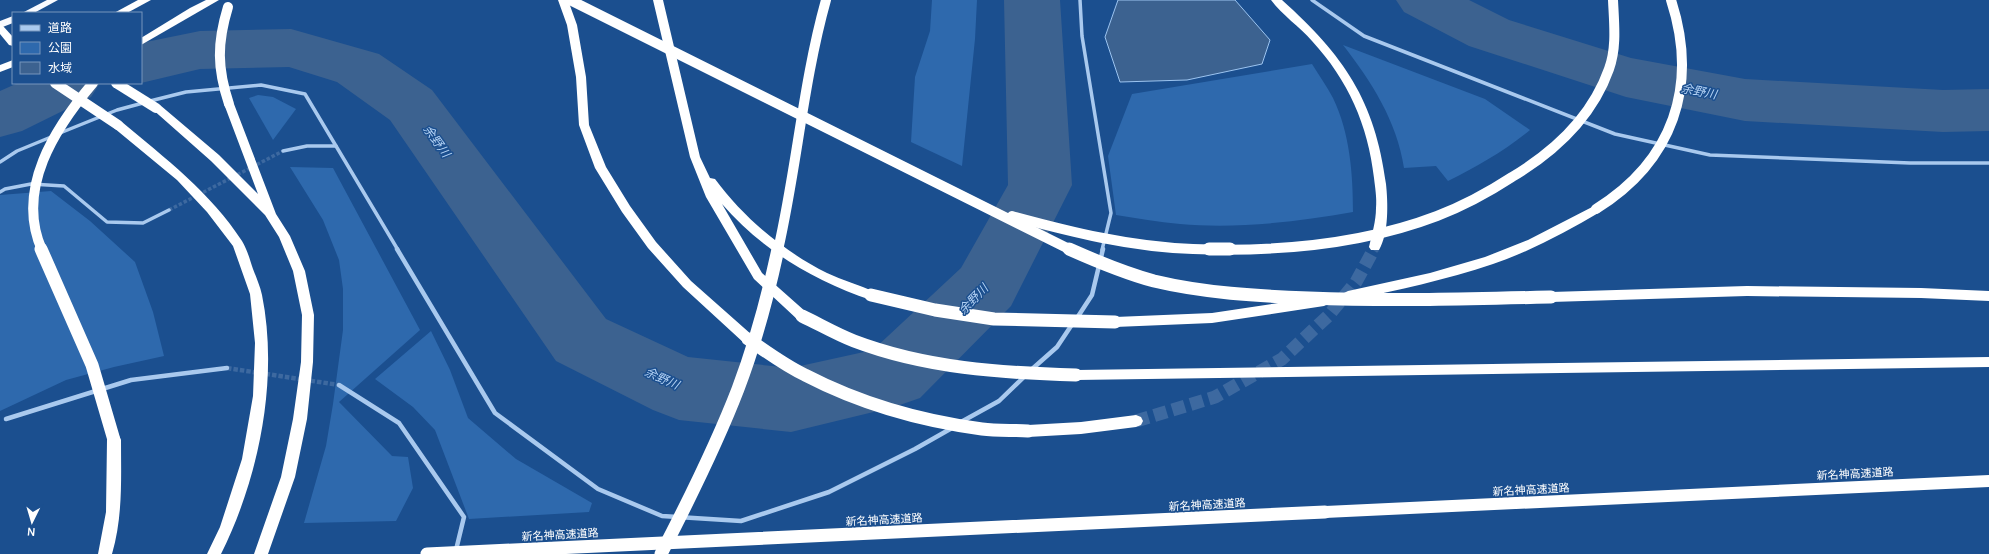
<svg xmlns="http://www.w3.org/2000/svg" width="1989" height="554" viewBox="0 0 1989 554" font-family="Manrope,'Noto Sans JP',sans-serif">
<rect width="100%" height="100%" fill="#1b4f8f"/>
<g fill="#2e69ad">
<path d="M 932,0 L 977,0 L 975,39 L 962,166 L 911,142 L 915,77 L 930,31 Z"/>
<path d="M 1343,45 L 1485,99 L 1530,130 C 1504,151 1478,166 1448,181 L 1436,166 L 1404,168 C 1397,121 1371,81 1343,45 Z"/>
<path d="M 1312,64 C 1319,75 1327,87 1333,98 C 1350,133 1353,174 1353,212 C 1296,222 1237,229 1180,224 C 1158,222 1137,218 1116,215 L 1108,156 L 1132,94 Z"/>
<path d="M 258,95 L 273,97 L 296,109 L 273,140 L 249,98 Z"/>
<path d="M 290,167 L 333,168 L 420,330 L 339,402 L 392,456 L 408,457 L 413,488 L 396,521 L 304,523 L 326,446 L 333,404 L 343,330 L 343,289 L 339,260 L 323,220 Z"/>
<path d="M 51,191 L 90,221 L 135,262 L 153,312 L 164,356 L 114,367 L 66,380 L 0,411 L 0,195 Z"/>
<path d="M 431,331 L 450,370 L 468,418 L 516,459 L 592,503 L 589,512 L 469,519 L 435,430 L 413,407 L 375,379 Z"/>
</g>
<path fill="#3c6290" stroke="#9cc4f0" d="M 1118,0 L 1235,0 L 1270,40 L 1262,64 L 1187,80 L 1120,82 L 1105,37 Z"/>
<g fill="none" stroke-linecap="round" stroke-linejoin="round">
<g fill="#3c6290" fill-rule="evenodd">
<path d="M 1004,0 L 1060,0 L 1072,185 L 1011,306 L 920,398 L 894,407 L 791,432 L 679,420 L 653,410 L 556,361 L 390,120 L 337,82 L 289,67 L 200,69 L 141,83 L 141,43 L 200,31 L 291,29 L 379,54 L 432,90 L 606,319 L 688,357 L 791,368 L 873,350 L 961,268 L 1008,185 Z"/>
<path d="M 1396,0 L 1469,0 L 1509,20 L 1631,58 L 1745,79 L 1943,90 L 1989,89 L 1989,131 L 1943,132 L 1745,121 L 1626,97 L 1469,46 L 1404,12 Z"/>
<path d="M 18,83 L 100,83 L 91,97 L 22,131 L 0,137 L 0,91 Z"/>
</g>
<path stroke="#3d69a0" stroke-width="3.5" stroke-dasharray="3.5 2" stroke-linecap="butt" d="M 169,210 L 283,151"/>
<path stroke="#3d69a0" stroke-width="4.5" stroke-dasharray="4.5 2" stroke-linecap="butt" d="M 227,368 L 339,385"/>
<path stroke="#3d69a0" stroke-width="10" stroke-dasharray="10 5.5" stroke-linecap="butt" d="M 1373,250 L 1375,247"/>
<path stroke="#3d69a0" stroke-width="13" stroke-dasharray="13 6" stroke-linecap="butt" d="M 1136,421 L 1215,397 L 1282,359 L 1328,316 L 1356,282 L 1374,249"/>
<g stroke="#a9c9ee" stroke-width="3.5">
<path d="M 1080,0 L 1082,36 L 1111,213 L 1102,250"/>
<path d="M 1312,0 L 1364,36 L 1615,134 L 1710,155 L 1910,163 L 1989,163"/>
<path d="M 150,101 L 186,92 L 261,85 L 305,94 L 398,250"/>
<path d="M 60,133 L 117,110 L 143,103"/>
<path d="M 283,151 L 307,146 L 336,146"/>
<path d="M 0,162 L 17,151 L 51,137"/>
<path d="M 0,192 L 5,189 L 31,184 L 64,186 L 107,222 L 143,223 L 169,210"/>
</g>
<g stroke="#a9c9ee" stroke-width="4.5">
<path d="M 397,249 L 495,413 L 598,489 L 662,516 L 741,521 L 829,492 L 915,449 L 952,428"/>
<path d="M 1077,318 L 1092,295 L 1103,249"/>
<path d="M 1031,370 L 1057,347 L 1073,323"/>
<path d="M 339,385 L 399,423 L 464,517 L 456,550"/>
<path d="M 6,419 L 131,380 L 227,368"/>
<path d="M 961,422 L 999,401 L 1025,376"/>
</g>
<g fill="#f8faff" fill-rule="evenodd">
<path d="M 47,0 L 58,0 L 34,13 L 22,13 Z"/>
<path d="M 13,16 L 13,23 L 0,28 L 0,21 Z"/>
</g>
<g fill="#fff" fill-rule="evenodd">
<path d="M 138,0 L 151,0 L 127,13 L 114,13 Z"/>
<path d="M 206,0 L 219,0 L 141,45 L 141,38 L 190,8 Z"/>
<path d="M 558,0 L 568,0 L 577,25 L 586,77 L 589,125 L 606,167 L 630,206 L 656,242 L 691,281 L 752,335 L 754,339 L 752,343 L 748,344 L 744,343 L 683,287 L 648,248 L 622,212 L 595,168 L 579,125 L 576,77 L 567,25 Z"/>
<path d="M 653,0 L 663,0 L 700,157 L 710,178 L 715,179 C 744,218 783,251 827,273 C 842,280 859,285 875,292 L 877,295 L 875,298 L 871,300 C 814,281 762,250 722,204 L 762,273 L 806,312 L 808,316 L 806,320 L 802,321 L 798,320 L 754,279 L 706,197 L 690,157 Z"/>
<path d="M 1271,0 L 1282,0 C 1344,56 1375,100 1386,184 C 1388,203 1389,233 1379,250 L 1371,250 L 1369,247 C 1372,234 1376,221 1376,208 C 1377,198 1375,187 1374,178 C 1368,125 1348,80 1312,41 C 1300,27 1282,15 1271,0 Z"/>
<path d="M 0,25 L 3,26 L 13,37 L 13,46 L 9,45 L 0,34 Z"/>
<path d="M 13,60 L 13,67 L 0,72 L 0,65 Z"/>
<path d="M 229,100 L 234,104 L 276,214 L 290,236 L 305,271 L 314,315 L 313,362 L 307,419 L 295,477 L 268,554 L 254,554 L 281,477 L 293,419 L 301,362 L 302,315 L 293,271 L 279,237 L 265,215 L 211,161 L 151,108 L 156,104 L 160,105 L 219,155 L 258,194 L 224,104 Z"/>
<path d="M 118,121 L 122,122 C 165,158 211,193 242,241 C 247,249 250,260 253,269 C 256,277 260,286 262,295 C 279,379 259,478 221,554 L 207,554 L 220,527 L 242,459 L 253,396 L 255,343 L 250,294 L 233,246 L 207,212 L 177,180 L 114,128 L 113,125 Z"/>
<path d="M 1596,205 L 1600,206 L 1602,209 L 1600,212 C 1566,232 1531,251 1493,264 C 1446,280 1397,290 1348,301 L 1344,299 L 1342,296 L 1344,293 L 1348,291 L 1430,273 L 1485,257 L 1528,240 Z"/>
<path d="M 1747,286 L 1921,288 L 1989,291 L 1989,301 L 1921,298 L 1747,296 L 1551,302 L 1547,300 L 1545,297 L 1547,294 L 1551,292 Z"/>
<path d="M 1324,296 L 1328,298 L 1330,301 L 1328,304 L 1324,306 L 1212,323 L 1115,327 L 1111,326 L 1109,322 L 1111,318 L 1115,317 L 1212,313 Z"/>
<path d="M 1989,357 L 1989,367 L 1076,380 L 1071,379 L 1070,375 L 1071,371 L 1076,370 Z"/>
<path d="M 1136,415 L 1141,417 L 1143,421 L 1141,425 L 1136,427 L 1081,434 L 1028,437 L 1023,435 L 1021,431 L 1023,427 L 1028,425 L 1081,422 Z"/>
<path d="M 114,434 L 119,436 L 121,440 C 121,479 123,516 112,554 L 98,554 L 106,512 L 107,440 L 109,436 Z"/>
<path d="M 1989,475 L 1989,487 L 1325,518 L 1320,517 L 1318,512 L 1320,507 L 1325,506 Z"/>
</g>
<g stroke="#fff" stroke-width="10">
<path d="M 570,0 L 1071,250"/>
<path d="M 228,7 C 217,43 217,68 229,104"/>
<path d="M 55,83 L 118,125"/>
<path d="M 116,83 L 156,108"/>
<path d="M 1596,209 C 1673,161 1699,86 1671,0"/>
<path d="M 1012,216 C 1071,232 1131,247 1193,249 C 1274,252 1361,245 1437,216 C 1463,206 1489,192 1512,177 C 1554,152 1592,117 1609,69 C 1617,47 1614,23 1613,0"/>
<path d="M 42,250 C 15,189 55,128 93,83"/>
<path d="M 778,250 C 797,167 803,82 826,0"/>
</g>
<g stroke="#fff" stroke-width="13">
<path d="M 41,249 L 92,365 L 114,440"/>
<path d="M 1069,249 C 1096,261 1124,273 1154,281 C 1204,293 1257,296 1309,298 C 1390,301 1470,299 1551,297"/>
<path d="M 1209,249 L 1230,249"/>
<path d="M 871,295 L 935,310 L 994,319 L 1115,322"/>
<path d="M 802,316 C 819,324 836,334 854,341 C 925,368 1001,373 1076,375"/>
<path d="M 748,339 C 767,352 784,365 805,375 C 859,403 922,421 982,429 C 997,431 1013,430 1028,431"/>
<path d="M 427,554 L 1325,512"/>
<path d="M 661,554 C 689,500 716,446 738,389 C 755,344 768,296 778,249"/>
</g>
</g>
<g text-anchor="middle" dominant-baseline="central" stroke-width="3" stroke-linejoin="round" paint-order="stroke">
<g font-size="11" fill="#fff" stroke="#1b4f8f">
<text transform="translate(1855 473) rotate(-3)">新名神高速道路</text>
<text transform="translate(1531 489) rotate(-3)">新名神高速道路</text>
<text transform="translate(1207 504) rotate(-3)">新名神高速道路</text>
<text transform="translate(884 519) rotate(-3)">新名神高速道路</text>
<text transform="translate(560 534) rotate(-3)">新名神高速道路</text>
</g>
<g font-size="12" font-style="italic" fill="#b5d3f5" stroke="#1b4f8f">
<text transform="translate(1699 91) rotate(11)">余野川</text>
<text transform="translate(437 141) rotate(54)">余野川</text>
<text transform="translate(973 299) rotate(-46)">余野川</text>
<text transform="translate(662 378) rotate(24)">余野川</text>
</g>
</g>
<rect x="12" y="12" width="130" height="72" fill="#1b4f8f" stroke="#7695bc"/>
<rect x="20" y="25" width="20" height="6" fill="#a9c9ee" stroke="#7695bc"/>
<text x="48" y="32" font-size="12" fill="#ffffff">道路</text>
<rect x="20" y="42" width="20" height="12" fill="#2e69ad" stroke="#7695bc"/>
<text x="48" y="52" font-size="12" fill="#ffffff">公園</text>
<rect x="20" y="62" width="20" height="12" fill="#3c6290" stroke="#7695bc"/>
<text x="48" y="72" font-size="12" fill="#ffffff">水域</text>
<g transform="translate(32 522) rotate(185)" stroke="#1b4f8f" stroke-width="3" paint-order="stroke">
<path d="M0-3L7 15L0 10L-7 15Z" fill="#ffffff"/>
<text y="-6" font-size="11" font-weight="bold" text-anchor="middle" fill="#ffffff">N</text>
</g>
</svg>
